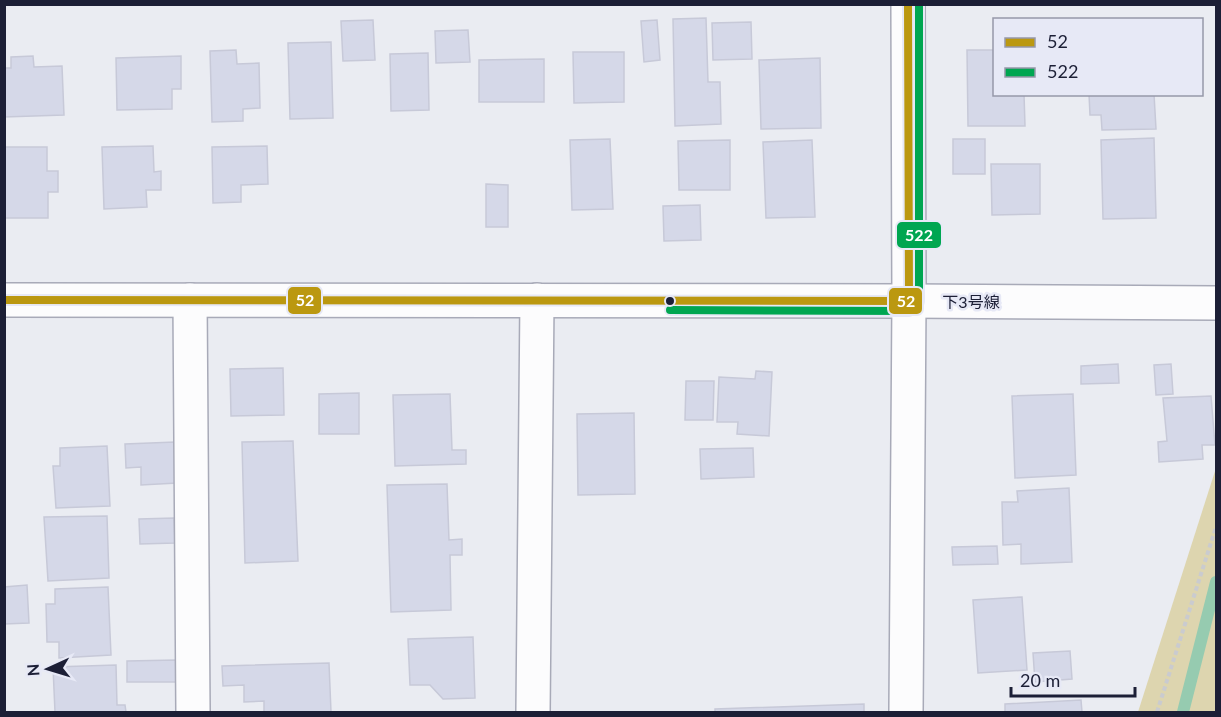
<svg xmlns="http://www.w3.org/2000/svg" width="1221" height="717" viewBox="0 0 1221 717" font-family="Lato,'Noto Sans JP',sans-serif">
<rect width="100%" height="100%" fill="#eaecf2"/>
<path fill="#ddd5af" d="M 1216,468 L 1216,712 L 1138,712 Z"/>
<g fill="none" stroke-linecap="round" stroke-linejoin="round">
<path stroke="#96cbb0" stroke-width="12" d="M 1183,712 L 1216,582"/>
</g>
<g fill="#d5d8e8" stroke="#c7c9d8" stroke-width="1.5">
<path d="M 706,18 L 708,82 L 720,82 L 721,124 L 675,126 L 673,19 Z"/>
<path d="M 373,20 L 375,60 L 343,61 L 341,21 Z"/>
<path d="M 657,20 L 660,60 L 644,62 L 641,21 Z"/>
<path d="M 751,22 L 752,59 L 713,60 L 712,23 Z"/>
<path d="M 468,30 L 470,62 L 436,63 L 435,31 Z"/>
<path d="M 331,42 L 333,118 L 290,119 L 288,43 Z"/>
<path d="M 236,50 L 237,64 L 259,63 L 260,108 L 243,109 L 243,121 L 212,122 L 210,51 Z"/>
<path d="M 967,50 L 994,50 L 994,94 L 1024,94 L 1025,126 L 968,126 Z"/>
<path d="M 573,52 L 624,52 L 624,102 L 574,103 Z"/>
<path d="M 428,53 L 429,110 L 391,111 L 390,54 Z"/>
<path d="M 33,56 L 34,67 L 62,66 L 64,115 L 4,117 L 4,68 L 11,68 L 11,57 Z"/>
<path d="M 181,56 L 181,89 L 172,89 L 172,109 L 117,110 L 116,58 Z"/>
<path d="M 820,58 L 821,128 L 761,129 L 759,60 Z"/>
<path d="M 544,59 L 544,102 L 479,102 L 479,60 Z"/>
<path d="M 1089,94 L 1154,94 L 1156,129 L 1102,130 L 1101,115 L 1090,115 Z"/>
<path d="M 1154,138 L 1156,218 L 1103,219 L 1101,140 Z"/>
<path d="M 610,139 L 613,209 L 572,210 L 570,140 Z"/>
<rect x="953" y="139" width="32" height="35"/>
<path d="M 730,140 L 730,190 L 679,190 L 678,141 Z"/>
<path d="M 812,140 L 815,217 L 766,218 L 763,142 Z"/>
<path d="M 153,146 L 154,172 L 161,171 L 161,190 L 146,190 L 147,207 L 104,209 L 102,147 Z"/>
<path d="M 267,146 L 268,184 L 241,185 L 241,202 L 213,203 L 212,147 Z"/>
<path d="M 4,147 L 47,147 L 47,171 L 58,171 L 58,192 L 48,192 L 48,218 L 4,218 Z"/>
<path d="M 991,164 L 1040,164 L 1040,214 L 992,215 Z"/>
<path d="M 486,184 L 508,185 L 508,227 L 486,227 Z"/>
<path d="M 700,205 L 701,240 L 664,241 L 663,206 Z"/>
<path d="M 1118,364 L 1119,383 L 1081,384 L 1081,366 Z"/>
<path d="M 1171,364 L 1173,394 L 1156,395 L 1154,365 Z"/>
<path d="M 283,368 L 284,415 L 231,416 L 230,369 Z"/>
<path d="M 756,371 L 772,372 L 769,436 L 737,434 L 738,422 L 717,422 L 719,377 L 755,379 Z"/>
<path d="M 686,381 L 714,381 L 713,420 L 685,420 Z"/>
<path d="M 359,393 L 359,434 L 319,434 L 319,394 Z"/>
<path d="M 450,394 L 452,450 L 466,450 L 466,464 L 395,466 L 393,395 Z"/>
<path d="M 1073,394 L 1076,475 L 1015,478 L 1012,396 Z"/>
<path d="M 1211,396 L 1215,445 L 1202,445 L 1203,459 L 1159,462 L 1158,442 L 1167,441 L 1163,398 Z"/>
<path d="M 634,413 L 635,494 L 578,495 L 577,414 Z"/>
<path d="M 293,441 L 298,561 L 245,563 L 242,442 Z"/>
<path d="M 175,442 L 177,483 L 141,485 L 141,467 L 126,468 L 125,444 Z"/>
<path d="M 107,446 L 110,506 L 56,508 L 53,466 L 60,466 L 60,448 Z"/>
<path d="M 753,448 L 754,477 L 701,479 L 700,449 Z"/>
<path d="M 447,484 L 449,540 L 462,539 L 462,555 L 450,555 L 451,610 L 391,612 L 387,485 Z"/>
<path d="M 1069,488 L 1072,562 L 1021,564 L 1021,544 L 1003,545 L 1002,502 L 1018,502 L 1017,491 Z"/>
<path d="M 107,516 L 109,578 L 48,581 L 44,517 Z"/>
<path d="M 174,518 L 175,543 L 140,544 L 139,519 Z"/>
<path d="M 997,546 L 998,564 L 953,565 L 952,547 Z"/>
<path d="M 27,585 L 29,623 L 4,624 L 4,587 Z"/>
<path d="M 108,587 L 111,655 L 59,658 L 59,642 L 47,642 L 46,604 L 55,604 L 55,589 Z"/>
<path d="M 1022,597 L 1027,670 L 978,673 L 973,600 Z"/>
<path d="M 473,637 L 475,698 L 443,699 L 430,685 L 410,685 L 408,639 Z"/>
<path d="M 1070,651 L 1072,679 L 1035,682 L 1033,653 Z"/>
<path d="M 176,660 L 176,682 L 127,682 L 127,661 Z"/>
<path d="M 329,663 L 331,712 L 264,712 L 264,701 L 244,702 L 244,685 L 223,686 L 222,666 Z"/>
<path d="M 116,665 L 117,705 L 125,705 L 126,712 L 55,712 L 53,667 Z"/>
<path d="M 1081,700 L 1082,712 L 1005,712 L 1005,704 Z"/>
<path d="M 864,704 L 864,712 L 715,712 L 715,709 Z"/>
</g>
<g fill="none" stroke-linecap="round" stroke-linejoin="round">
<g stroke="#a8aab8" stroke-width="36">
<g id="street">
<path d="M 190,300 L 193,712"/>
<path d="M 909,301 L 1216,303"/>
<path d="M 533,712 L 537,300"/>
<path d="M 906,712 L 909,301 L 908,4"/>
</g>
</g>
<g stroke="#a8aab8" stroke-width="36">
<path id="secondary" d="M 4,300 L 909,301"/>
</g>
<path stroke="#cacbcf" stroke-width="4" stroke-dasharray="4.5 3" stroke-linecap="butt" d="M 1157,712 L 1216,527"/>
<use href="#street" stroke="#fcfcfd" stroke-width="33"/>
<use href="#secondary" stroke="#fcfcfd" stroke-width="33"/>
<g stroke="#e7e9f6" stroke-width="12">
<path id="bus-1" d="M 4,300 L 909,301 L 908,4"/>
</g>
<g stroke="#e7e9f6" stroke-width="12">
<path id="bus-2" d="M 670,310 L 909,311 L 917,308 L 919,301 L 919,4"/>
</g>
<use href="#bus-1" stroke="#bb9810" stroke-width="8"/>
<use href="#bus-2" stroke="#00a651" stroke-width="8"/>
</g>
<circle fill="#1c1f36" stroke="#e7e9f6" stroke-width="2" cx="670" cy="301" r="5"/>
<g text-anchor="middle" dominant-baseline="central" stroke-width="5" stroke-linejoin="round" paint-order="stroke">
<g font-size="16" fill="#1c1f36" stroke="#e7e9f6">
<text x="971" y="301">下3号線</text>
</g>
</g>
<g stroke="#e7e9f6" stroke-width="2">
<rect x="896" y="221" width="46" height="28" rx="6" fill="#00a651"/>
<rect x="287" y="286" width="35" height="29" rx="6" fill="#bb9810"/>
<rect x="888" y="287" width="35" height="28" rx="6" fill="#bb9810"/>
</g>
<g font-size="16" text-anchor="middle" font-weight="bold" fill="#fff">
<text x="919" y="241">522</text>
<text x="305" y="306">52</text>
<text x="906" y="307">52</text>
</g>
<rect width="1221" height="717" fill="none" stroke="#1c1f36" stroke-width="12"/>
<rect x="993" y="18" width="210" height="78" fill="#e7e9f6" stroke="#9698a9" stroke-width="1.5"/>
<rect x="1005" y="38" width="30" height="9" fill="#bb9810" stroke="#9698a9" stroke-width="1.5"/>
<text x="1047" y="48" font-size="18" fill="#1c1f36">52</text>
<rect x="1005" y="68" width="30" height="9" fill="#00a651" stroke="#9698a9" stroke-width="1.5"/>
<text x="1047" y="78" font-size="18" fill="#1c1f36">522</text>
<g transform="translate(48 669) rotate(266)" stroke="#e7e9f6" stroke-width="4.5" paint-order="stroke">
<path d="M0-4.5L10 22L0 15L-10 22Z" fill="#1c1f36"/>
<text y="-9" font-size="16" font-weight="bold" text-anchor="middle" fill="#1c1f36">N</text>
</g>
<path d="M1011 687v9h124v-9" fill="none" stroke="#1c1f36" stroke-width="3"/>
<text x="1020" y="687" font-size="18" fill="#1c1f36" stroke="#e7e9f6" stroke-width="4.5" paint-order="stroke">20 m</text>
</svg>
